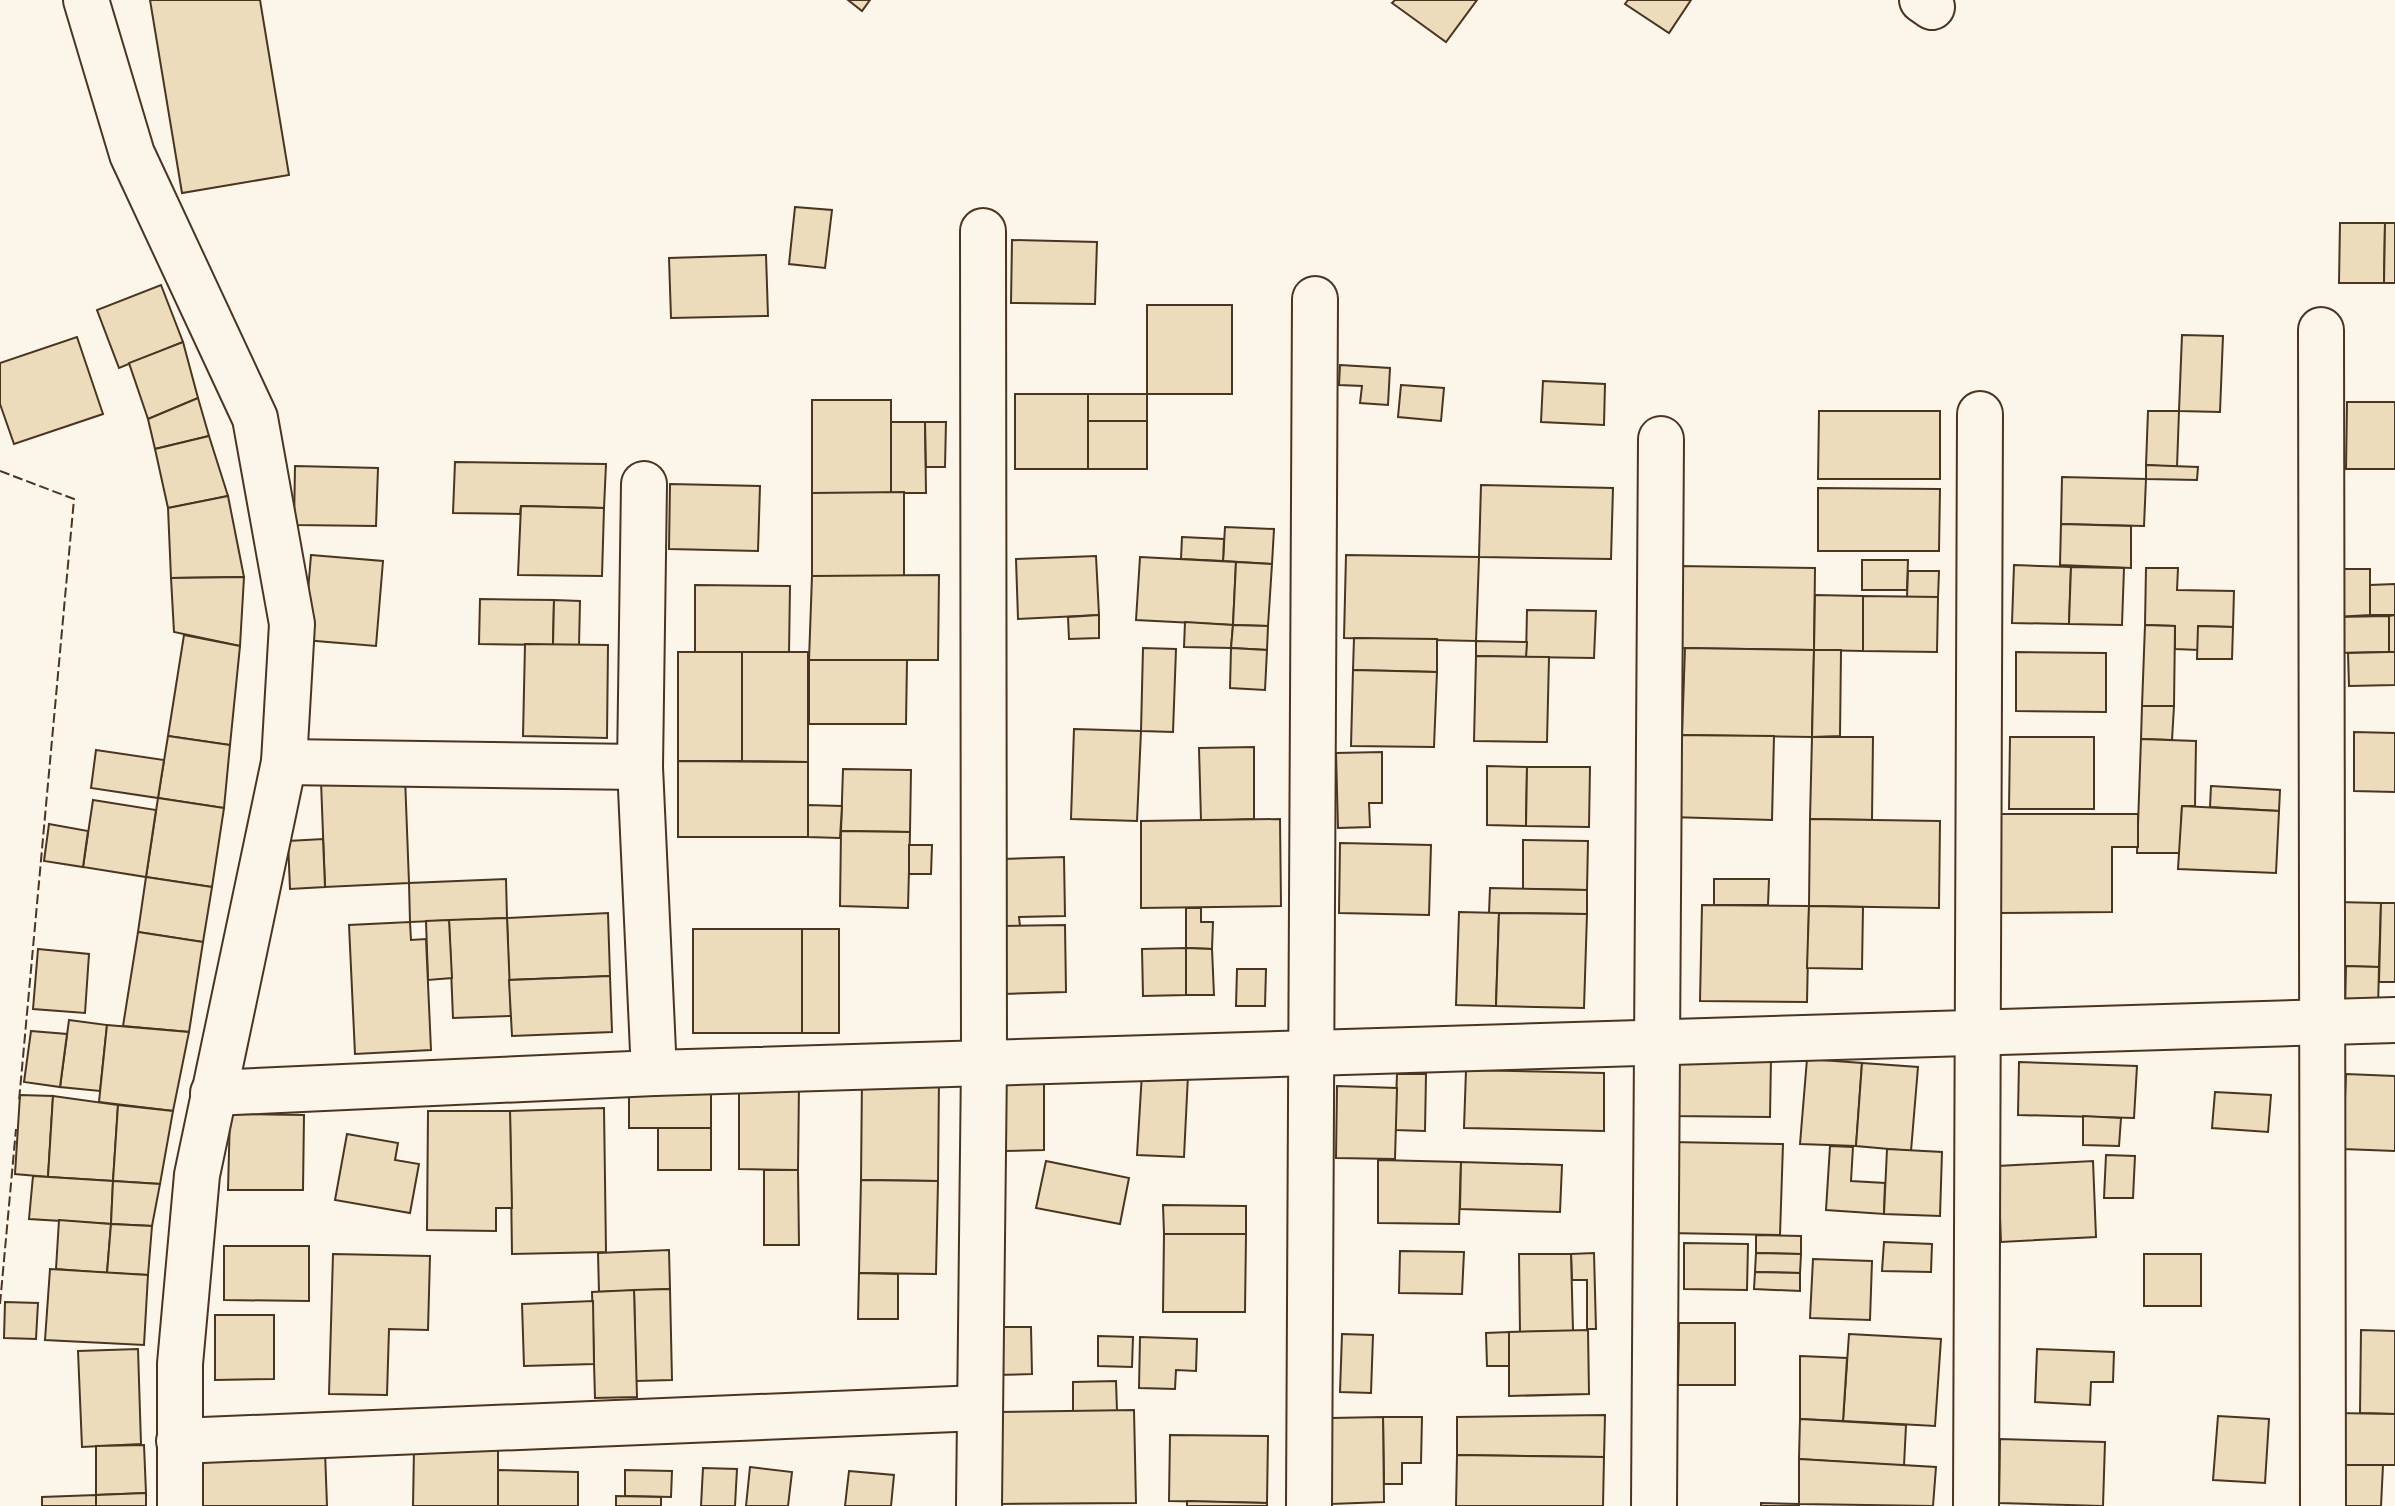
<svg xmlns="http://www.w3.org/2000/svg" width="2395" height="1506" viewBox="0 0 2395 1506" font-family="Georgia,serif">
<rect width="100%" height="100%" fill="#fbf6e9"/>
<g fill="#ecdcbc" stroke="#4a3520" stroke-width="2">
<path d="M 150,0 L 260,0 L 289,175 L 182,193 Z"/>
<path d="M 848,0 L 870,0 L 862,11 Z"/>
<path d="M 1395,0 L 1477,0 L 1446,42 L 1392,3 Z"/>
<path d="M 1628,0 L 1691,0 L 1669,33 L 1625,4 Z"/>
<path d="M 795,207 L 832,210 L 825,268 L 789,264 Z"/>
<path d="M 2340,223 L 2385,223 L 2384,283 L 2339,283 Z"/>
<path d="M 2385,223 L 2395,223 L 2395,283 L 2384,283 Z"/>
<path d="M 1012,240 L 1097,242 L 1095,304 L 1011,303 Z"/>
<path d="M 766,255 L 768,316 L 671,318 L 669,258 Z"/>
<path d="M 161,285 L 183,342 L 119,368 L 97,310 Z"/>
<rect x="1147" y="305" width="85" height="89"/>
<path d="M 2182,335 L 2223,336 L 2220,412 L 2179,411 Z"/>
<path d="M 77,337 L 103,414 L 14,444 L 0,404 L 0,363 Z"/>
<path d="M 183,342 L 198,398 L 148,419 L 129,363 Z"/>
<path d="M 1340,365 L 1390,368 L 1388,405 L 1360,403 L 1362,386 L 1339,385 Z"/>
<path d="M 1543,381 L 1605,384 L 1604,425 L 1541,422 Z"/>
<path d="M 1401,385 L 1444,388 L 1441,421 L 1398,417 Z"/>
<rect x="1015" y="394" width="73" height="75"/>
<rect x="1088" y="394" width="59" height="27"/>
<path d="M 198,398 L 209,436 L 155,449 L 148,419 Z"/>
<rect x="812" y="400" width="79" height="93"/>
<path d="M 2347,402 L 2395,402 L 2395,469 L 2346,469 Z"/>
<path d="M 1819,411 L 1940,411 L 1940,479 L 1818,479 Z"/>
<path d="M 2148,411 L 2179,411 L 2177,467 L 2146,465 Z"/>
<rect x="1088" y="421" width="59" height="48"/>
<path d="M 891,422 L 925,422 L 926,493 L 891,493 Z"/>
<path d="M 925,422 L 946,422 L 945,467 L 926,467 Z"/>
<path d="M 209,436 L 228,496 L 168,508 L 155,449 Z"/>
<path d="M 455,462 L 606,464 L 604,508 L 521,506 L 520,514 L 453,513 Z"/>
<path d="M 2146,465 L 2198,467 L 2197,480 L 2146,479 Z"/>
<path d="M 295,466 L 378,468 L 376,526 L 294,525 Z"/>
<path d="M 2062,477 L 2146,479 L 2144,526 L 2061,524 Z"/>
<path d="M 670,484 L 760,486 L 758,551 L 669,549 Z"/>
<path d="M 1481,485 L 1613,488 L 1611,559 L 1479,557 Z"/>
<path d="M 1818,488 L 1940,489 L 1939,551 L 1818,551 Z"/>
<path d="M 904,492 L 904,576 L 812,576 L 812,493 Z"/>
<path d="M 228,496 L 244,577 L 171,578 L 168,508 Z"/>
<path d="M 521,506 L 604,508 L 602,576 L 518,575 Z"/>
<path d="M 2061,524 L 2131,526 L 2131,568 L 2060,565 Z"/>
<path d="M 1225,527 L 1274,529 L 1272,564 L 1223,561 Z"/>
<path d="M 1182,537 L 1224,539 L 1223,561 L 1181,559 Z"/>
<path d="M 311,555 L 383,561 L 376,646 L 304,640 Z"/>
<path d="M 1346,555 L 1479,557 L 1476,641 L 1344,638 Z"/>
<path d="M 1096,556 L 1099,615 L 1018,619 L 1016,559 Z"/>
<path d="M 1140,557 L 1236,562 L 1233,625 L 1136,620 Z"/>
<path d="M 1862,560 L 1908,560 L 1907,590 L 1862,590 Z"/>
<path d="M 1236,562 L 1272,564 L 1268,626 L 1233,625 Z"/>
<path d="M 2014,565 L 2071,567 L 2069,624 L 2012,623 Z"/>
<path d="M 1677,566 L 1815,568 L 1814,650 L 1676,648 Z"/>
<path d="M 2071,567 L 2124,568 L 2122,625 L 2069,624 Z"/>
<path d="M 2146,568 L 2178,568 L 2177,590 L 2234,591 L 2233,627 L 2198,626 L 2199,650 L 2175,649 L 2175,626 L 2145,625 Z"/>
<path d="M 2335,569 L 2370,569 L 2370,615 L 2336,617 Z"/>
<path d="M 1908,571 L 1939,571 L 1938,597 L 1907,597 Z"/>
<path d="M 939,575 L 938,660 L 809,660 L 812,576 Z"/>
<path d="M 244,577 L 240,646 L 174,632 L 171,578 Z"/>
<path d="M 2395,584 L 2395,615 L 2370,615 L 2370,585 Z"/>
<path d="M 695,585 L 790,586 L 789,653 L 695,652 Z"/>
<path d="M 1815,595 L 1863,596 L 1863,651 L 1814,650 Z"/>
<path d="M 1863,596 L 1938,597 L 1937,652 L 1863,651 Z"/>
<path d="M 480,599 L 554,600 L 553,645 L 479,644 Z"/>
<path d="M 554,600 L 580,601 L 579,646 L 553,645 Z"/>
<path d="M 1527,610 L 1596,611 L 1594,658 L 1526,657 Z"/>
<path d="M 1099,615 L 1099,638 L 1069,639 L 1068,617 Z"/>
<path d="M 2395,615 L 2395,652 L 2389,652 L 2389,616 Z"/>
<path d="M 2389,616 L 2389,652 L 2336,653 L 2336,617 Z"/>
<path d="M 1185,622 L 1233,625 L 1231,648 L 1184,647 Z"/>
<path d="M 1233,625 L 1268,626 L 1267,650 L 1231,648 Z"/>
<path d="M 2145,625 L 2175,626 L 2174,706 L 2142,706 Z"/>
<path d="M 2198,626 L 2233,627 L 2232,659 L 2197,659 Z"/>
<path d="M 184,635 L 240,646 L 230,745 L 168,736 Z"/>
<path d="M 1354,638 L 1437,639 L 1437,672 L 1353,670 Z"/>
<path d="M 1476,641 L 1527,642 L 1526,657 L 1476,656 Z"/>
<path d="M 525,644 L 608,645 L 607,738 L 523,736 Z"/>
<path d="M 1143,648 L 1176,649 L 1173,732 L 1141,731 Z"/>
<path d="M 1231,648 L 1267,650 L 1265,690 L 1230,688 Z"/>
<path d="M 1685,648 L 1814,650 L 1812,737 L 1682,735 Z"/>
<path d="M 1814,650 L 1841,650 L 1840,736 L 1812,737 Z"/>
<rect x="678" y="652" width="64" height="109"/>
<path d="M 742,652 L 808,652 L 808,762 L 742,761 Z"/>
<path d="M 2016,652 L 2106,653 L 2106,712 L 2016,711 Z"/>
<path d="M 2389,652 L 2395,652 L 2395,685 L 2349,686 L 2348,653 Z"/>
<path d="M 1476,656 L 1549,657 L 1547,742 L 1474,741 Z"/>
<path d="M 809,660 L 907,660 L 906,724 L 809,724 Z"/>
<path d="M 1353,670 L 1437,672 L 1434,747 L 1351,746 Z"/>
<path d="M 2142,706 L 2174,706 L 2172,740 L 2141,739 Z"/>
<path d="M 1074,729 L 1141,731 L 1137,821 L 1071,819 Z"/>
<path d="M 2354,732 L 2395,733 L 2395,792 L 2354,791 Z"/>
<path d="M 1671,735 L 1774,736 L 1772,820 L 1670,817 Z"/>
<path d="M 168,736 L 230,745 L 224,808 L 158,798 Z"/>
<path d="M 1812,737 L 1873,737 L 1872,820 L 1810,819 Z"/>
<path d="M 2010,737 L 2094,737 L 2094,809 L 2009,809 Z"/>
<path d="M 2141,739 L 2196,741 L 2195,806 L 2182,806 L 2180,853 L 2137,853 Z"/>
<path d="M 1254,747 L 1254,819 L 1201,821 L 1199,748 Z"/>
<path d="M 96,750 L 164,760 L 158,798 L 91,788 Z"/>
<path d="M 1382,752 L 1382,803 L 1369,803 L 1370,827 L 1338,828 L 1336,753 Z"/>
<path d="M 678,761 L 808,762 L 808,837 L 678,837 Z"/>
<path d="M 1487,766 L 1527,767 L 1526,826 L 1487,825 Z"/>
<path d="M 1527,767 L 1590,767 L 1589,827 L 1526,826 Z"/>
<path d="M 843,769 L 911,770 L 910,832 L 841,831 Z"/>
<path d="M 405,777 L 409,883 L 325,887 L 321,781 Z"/>
<path d="M 2211,786 L 2280,790 L 2279,811 L 2210,807 Z"/>
<path d="M 158,798 L 224,808 L 212,887 L 146,877 Z"/>
<path d="M 93,800 L 156,810 L 146,877 L 83,867 Z"/>
<path d="M 808,805 L 842,806 L 840,838 L 808,837 Z"/>
<path d="M 2182,806 L 2279,811 L 2276,873 L 2178,869 Z"/>
<path d="M 1999,814 L 2138,814 L 2138,847 L 2112,847 L 2112,912 L 1999,913 Z"/>
<path d="M 1280,819 L 1281,906 L 1141,908 L 1141,821 Z"/>
<path d="M 1810,819 L 1940,821 L 1939,908 L 1809,906 Z"/>
<path d="M 49,824 L 88,831 L 83,867 L 44,861 Z"/>
<path d="M 841,831 L 910,832 L 908,908 L 840,906 Z"/>
<path d="M 323,839 L 325,887 L 290,889 L 288,841 Z"/>
<path d="M 1523,840 L 1588,841 L 1587,890 L 1523,889 Z"/>
<path d="M 1340,843 L 1431,845 L 1429,915 L 1339,913 Z"/>
<path d="M 909,845 L 932,845 L 931,874 L 909,874 Z"/>
<path d="M 1064,857 L 1065,916 L 1019,917 L 1020,926 L 1002,926 L 1002,859 Z"/>
<path d="M 146,877 L 212,887 L 203,942 L 138,932 Z"/>
<path d="M 506,879 L 507,918 L 410,922 L 409,883 Z"/>
<path d="M 1714,879 L 1769,879 L 1768,905 L 1714,905 Z"/>
<path d="M 1490,888 L 1587,890 L 1587,914 L 1489,913 Z"/>
<path d="M 2336,902 L 2381,903 L 2379,967 L 2334,966 Z"/>
<path d="M 2381,903 L 2395,903 L 2395,982 L 2379,982 Z"/>
<path d="M 1702,905 L 1809,906 L 1807,1002 L 1700,1001 Z"/>
<path d="M 1809,906 L 1863,907 L 1862,969 L 1807,968 Z"/>
<path d="M 1186,908 L 1201,908 L 1201,922 L 1213,922 L 1212,949 L 1186,948 Z"/>
<path d="M 1459,912 L 1499,913 L 1496,1006 L 1456,1005 Z"/>
<path d="M 608,913 L 610,976 L 509,980 L 507,918 Z"/>
<path d="M 1499,913 L 1587,914 L 1584,1008 L 1496,1006 Z"/>
<path d="M 507,918 L 511,1016 L 453,1018 L 449,920 Z"/>
<path d="M 449,920 L 452,978 L 428,980 L 426,921 Z"/>
<path d="M 410,922 L 411,940 L 426,939 L 431,1050 L 355,1054 L 349,925 Z"/>
<path d="M 1065,925 L 1066,992 L 1004,994 L 1002,926 Z"/>
<rect x="693" y="929" width="109" height="104"/>
<rect x="802" y="929" width="37" height="104"/>
<path d="M 138,932 L 203,942 L 189,1032 L 123,1026 Z"/>
<path d="M 1186,948 L 1212,949 L 1214,995 L 1186,995 Z"/>
<path d="M 1186,948 L 1186,995 L 1143,996 L 1142,949 Z"/>
<path d="M 38,949 L 89,954 L 85,1013 L 33,1009 Z"/>
<path d="M 2346,966 L 2379,967 L 2378,1008 L 2345,1007 Z"/>
<path d="M 1237,969 L 1266,969 L 1265,1006 L 1236,1006 Z"/>
<path d="M 610,976 L 612,1032 L 512,1036 L 509,980 Z"/>
<path d="M 69,1020 L 107,1025 L 100,1091 L 60,1087 Z"/>
<path d="M 107,1025 L 189,1032 L 173,1111 L 99,1102 Z"/>
<path d="M 31,1031 L 67,1034 L 60,1087 L 24,1082 Z"/>
<path d="M 1671,1059 L 1771,1059 L 1770,1117 L 1670,1116 Z"/>
<path d="M 1807,1059 L 1862,1063 L 1856,1146 L 1800,1144 Z"/>
<path d="M 2019,1062 L 2137,1066 L 2134,1118 L 2018,1115 Z"/>
<path d="M 1862,1063 L 1918,1067 L 1911,1151 L 1856,1146 Z"/>
<path d="M 1466,1070 L 1604,1073 L 1604,1131 L 1464,1128 Z"/>
<path d="M 1044,1072 L 1044,1150 L 1004,1151 L 1004,1073 Z"/>
<path d="M 1142,1073 L 1188,1075 L 1184,1157 L 1137,1155 Z"/>
<path d="M 1397,1074 L 1426,1074 L 1425,1131 L 1395,1130 Z"/>
<path d="M 2346,1074 L 2395,1076 L 2395,1151 L 2343,1149 Z"/>
<path d="M 862,1078 L 939,1078 L 938,1181 L 861,1180 Z"/>
<path d="M 711,1084 L 711,1128 L 629,1128 L 629,1085 Z"/>
<path d="M 739,1084 L 799,1084 L 798,1170 L 739,1169 Z"/>
<path d="M 1337,1086 L 1397,1088 L 1395,1159 L 1336,1158 Z"/>
<path d="M 2215,1092 L 2271,1095 L 2268,1132 L 2212,1128 Z"/>
<path d="M 20,1095 L 53,1096 L 48,1177 L 15,1174 Z"/>
<path d="M 53,1096 L 118,1105 L 113,1181 L 48,1177 Z"/>
<path d="M 118,1105 L 173,1111 L 160,1184 L 113,1181 Z"/>
<path d="M 604,1108 L 606,1252 L 512,1254 L 510,1111 Z"/>
<path d="M 428,1111 L 510,1111 L 512,1208 L 496,1208 L 496,1231 L 427,1230 Z"/>
<path d="M 230,1114 L 304,1115 L 303,1190 L 228,1190 Z"/>
<path d="M 2083,1116 L 2121,1118 L 2119,1146 L 2083,1145 Z"/>
<rect x="658" y="1128" width="53" height="42"/>
<path d="M 347,1134 L 398,1143 L 395,1160 L 419,1164 L 410,1213 L 335,1200 Z"/>
<path d="M 1670,1142 L 1783,1144 L 1780,1235 L 1667,1233 Z"/>
<path d="M 1830,1146 L 1853,1147 L 1851,1181 L 1885,1183 L 1884,1214 L 1826,1210 Z"/>
<path d="M 1887,1149 L 1942,1152 L 1940,1216 L 1884,1214 Z"/>
<path d="M 2106,1155 L 2135,1156 L 2133,1198 L 2104,1198 Z"/>
<path d="M 1378,1160 L 1461,1162 L 1459,1224 L 1378,1223 Z"/>
<path d="M 1046,1161 L 1129,1178 L 1120,1224 L 1036,1208 Z"/>
<path d="M 2093,1161 L 2096,1237 L 2001,1242 L 1998,1166 Z"/>
<path d="M 1461,1162 L 1562,1165 L 1560,1212 L 1460,1209 Z"/>
<path d="M 764,1170 L 798,1170 L 799,1245 L 764,1245 Z"/>
<path d="M 33,1176 L 113,1181 L 111,1224 L 29,1219 Z"/>
<path d="M 861,1180 L 938,1181 L 936,1274 L 859,1273 Z"/>
<path d="M 113,1181 L 160,1184 L 152,1226 L 111,1224 Z"/>
<path d="M 1163,1205 L 1246,1206 L 1246,1234 L 1164,1234 Z"/>
<path d="M 59,1220 L 111,1224 L 107,1273 L 56,1269 Z"/>
<path d="M 111,1224 L 152,1226 L 148,1275 L 107,1273 Z"/>
<path d="M 1164,1234 L 1246,1234 L 1245,1312 L 1163,1312 Z"/>
<path d="M 1756,1235 L 1801,1236 L 1801,1254 L 1756,1253 Z"/>
<path d="M 1884,1242 L 1932,1244 L 1931,1272 L 1882,1271 Z"/>
<path d="M 1684,1243 L 1748,1244 L 1747,1290 L 1684,1289 Z"/>
<path d="M 224,1246 L 309,1246 L 309,1301 L 224,1300 Z"/>
<path d="M 669,1250 L 670,1289 L 599,1292 L 598,1253 Z"/>
<path d="M 1400,1251 L 1464,1252 L 1462,1294 L 1399,1293 Z"/>
<path d="M 1594,1253 L 1596,1329 L 1587,1329 L 1587,1280 L 1572,1280 L 1571,1254 Z"/>
<path d="M 1756,1253 L 1801,1254 L 1800,1273 L 1755,1272 Z"/>
<path d="M 333,1254 L 430,1256 L 428,1330 L 389,1329 L 387,1395 L 329,1394 Z"/>
<path d="M 1519,1254 L 1571,1254 L 1573,1331 L 1520,1332 Z"/>
<rect x="2144" y="1254" width="57" height="52"/>
<path d="M 1813,1259 L 1872,1261 L 1870,1320 L 1810,1318 Z"/>
<path d="M 50,1269 L 148,1275 L 144,1345 L 45,1340 Z"/>
<path d="M 1755,1272 L 1800,1273 L 1800,1291 L 1754,1289 Z"/>
<path d="M 859,1273 L 898,1274 L 898,1319 L 858,1319 Z"/>
<path d="M 670,1289 L 672,1380 L 636,1381 L 634,1290 Z"/>
<path d="M 634,1290 L 637,1397 L 595,1398 L 592,1292 Z"/>
<path d="M 593,1301 L 594,1364 L 524,1366 L 522,1304 Z"/>
<path d="M 5,1302 L 38,1303 L 36,1339 L 4,1338 Z"/>
<path d="M 215,1315 L 274,1315 L 274,1379 L 215,1380 Z"/>
<path d="M 1679,1323 L 1735,1323 L 1735,1385 L 1678,1385 Z"/>
<path d="M 996,1327 L 1031,1327 L 1032,1374 L 996,1375 Z"/>
<path d="M 1588,1330 L 1589,1394 L 1509,1396 L 1509,1332 Z"/>
<path d="M 2361,1330 L 2395,1331 L 2395,1414 L 2360,1413 Z"/>
<path d="M 1509,1332 L 1509,1366 L 1487,1366 L 1486,1333 Z"/>
<path d="M 1342,1334 L 1373,1335 L 1371,1393 L 1340,1392 Z"/>
<path d="M 1849,1334 L 1941,1339 L 1935,1426 L 1843,1421 Z"/>
<path d="M 1098,1336 L 1133,1337 L 1132,1367 L 1098,1366 Z"/>
<path d="M 1140,1337 L 1197,1339 L 1196,1371 L 1176,1370 L 1175,1389 L 1139,1388 Z"/>
<path d="M 138,1349 L 141,1444 L 82,1447 L 78,1351 Z"/>
<path d="M 2037,1349 L 2114,1352 L 2113,1382 L 2091,1382 L 2090,1405 L 2035,1402 Z"/>
<path d="M 1800,1356 L 1847,1358 L 1843,1421 L 1800,1419 Z"/>
<path d="M 1116,1381 L 1117,1411 L 1073,1411 L 1073,1382 Z"/>
<path d="M 1134,1410 L 1136,1503 L 998,1504 L 997,1412 Z"/>
<path d="M 2336,1413 L 2395,1414 L 2395,1465 L 2335,1465 Z"/>
<path d="M 1605,1415 L 1604,1457 L 1457,1455 L 1457,1417 Z"/>
<path d="M 2218,1416 L 2269,1419 L 2265,1483 L 2213,1480 Z"/>
<path d="M 1383,1417 L 1422,1417 L 1421,1463 L 1402,1463 L 1402,1484 L 1384,1484 Z"/>
<path d="M 1383,1417 L 1384,1502 L 1331,1504 L 1331,1418 Z"/>
<path d="M 1800,1419 L 1906,1425 L 1904,1466 L 1799,1459 Z"/>
<path d="M 1170,1435 L 1268,1436 L 1267,1503 L 1169,1501 Z"/>
<path d="M 2000,1439 L 2105,1442 L 2103,1506 L 1999,1503 Z"/>
<path d="M 144,1445 L 146,1493 L 96,1495 L 96,1446 Z"/>
<path d="M 414,1449 L 498,1449 L 498,1506 L 413,1506 Z"/>
<path d="M 325,1451 L 327,1506 L 203,1506 L 201,1456 Z"/>
<path d="M 1457,1455 L 1604,1457 L 1603,1506 L 1456,1506 Z"/>
<path d="M 1799,1459 L 1936,1467 L 1933,1506 L 1799,1504 Z"/>
<path d="M 2335,1465 L 2383,1465 L 2381,1506 L 2335,1506 Z"/>
<path d="M 750,1467 L 792,1472 L 788,1506 L 746,1506 Z"/>
<path d="M 703,1468 L 737,1469 L 735,1506 L 701,1506 Z"/>
<path d="M 498,1470 L 578,1472 L 578,1506 L 498,1506 Z"/>
<path d="M 625,1470 L 672,1471 L 671,1497 L 625,1496 Z"/>
<path d="M 849,1471 L 894,1475 L 891,1506 L 845,1506 Z"/>
<path d="M 146,1493 L 146,1506 L 96,1506 L 96,1495 Z"/>
<path d="M 96,1495 L 96,1506 L 42,1506 L 42,1497 Z"/>
<path d="M 616,1496 L 661,1497 L 661,1506 L 616,1506 Z"/>
<path d="M 1187,1501 L 1267,1503 L 1267,1506 L 1187,1506 Z"/>
<path d="M 1761,1503 L 1799,1504 L 1799,1506 L 1761,1506 Z"/>
</g>
<g fill="none" stroke-linecap="round" stroke-linejoin="round">
<g stroke="#4a3520" stroke-width="48">
<g id="minor">
<path d="M 86,0 L 132,154 L 255,418 L 292,624 L 284,762 L 197,1175 L 180,1364 L 180,1506"/>
<path d="M 1922,0 L 1932,7"/>
<path d="M 2321,330 L 2323,1506"/>
<path d="M 644,484 L 640,767 L 654,1073"/>
<path d="M 284,762 L 640,767"/>
<path d="M 213,1093 L 654,1073 L 2395,1020"/>
<path d="M 179,1441 L 979,1408"/>
<path d="M 979,1506 L 984,1063 L 983,231"/>
<path d="M 1309,1506 L 1315,299"/>
<path d="M 1654,1506 L 1661,439"/>
<path d="M 1976,1506 L 1980,414"/>
</g>
</g>
<use href="#minor" stroke="#fbf6e9" stroke-width="44"/>
<g stroke="#4a3520" stroke-width="2" stroke-dasharray="10 4" stroke-linecap="butt">
<path d="M 0,471 L 74,499 L 19,1101"/>
<path d="M 0,1304 L 16,1129"/>
</g>
</g>
</svg>
